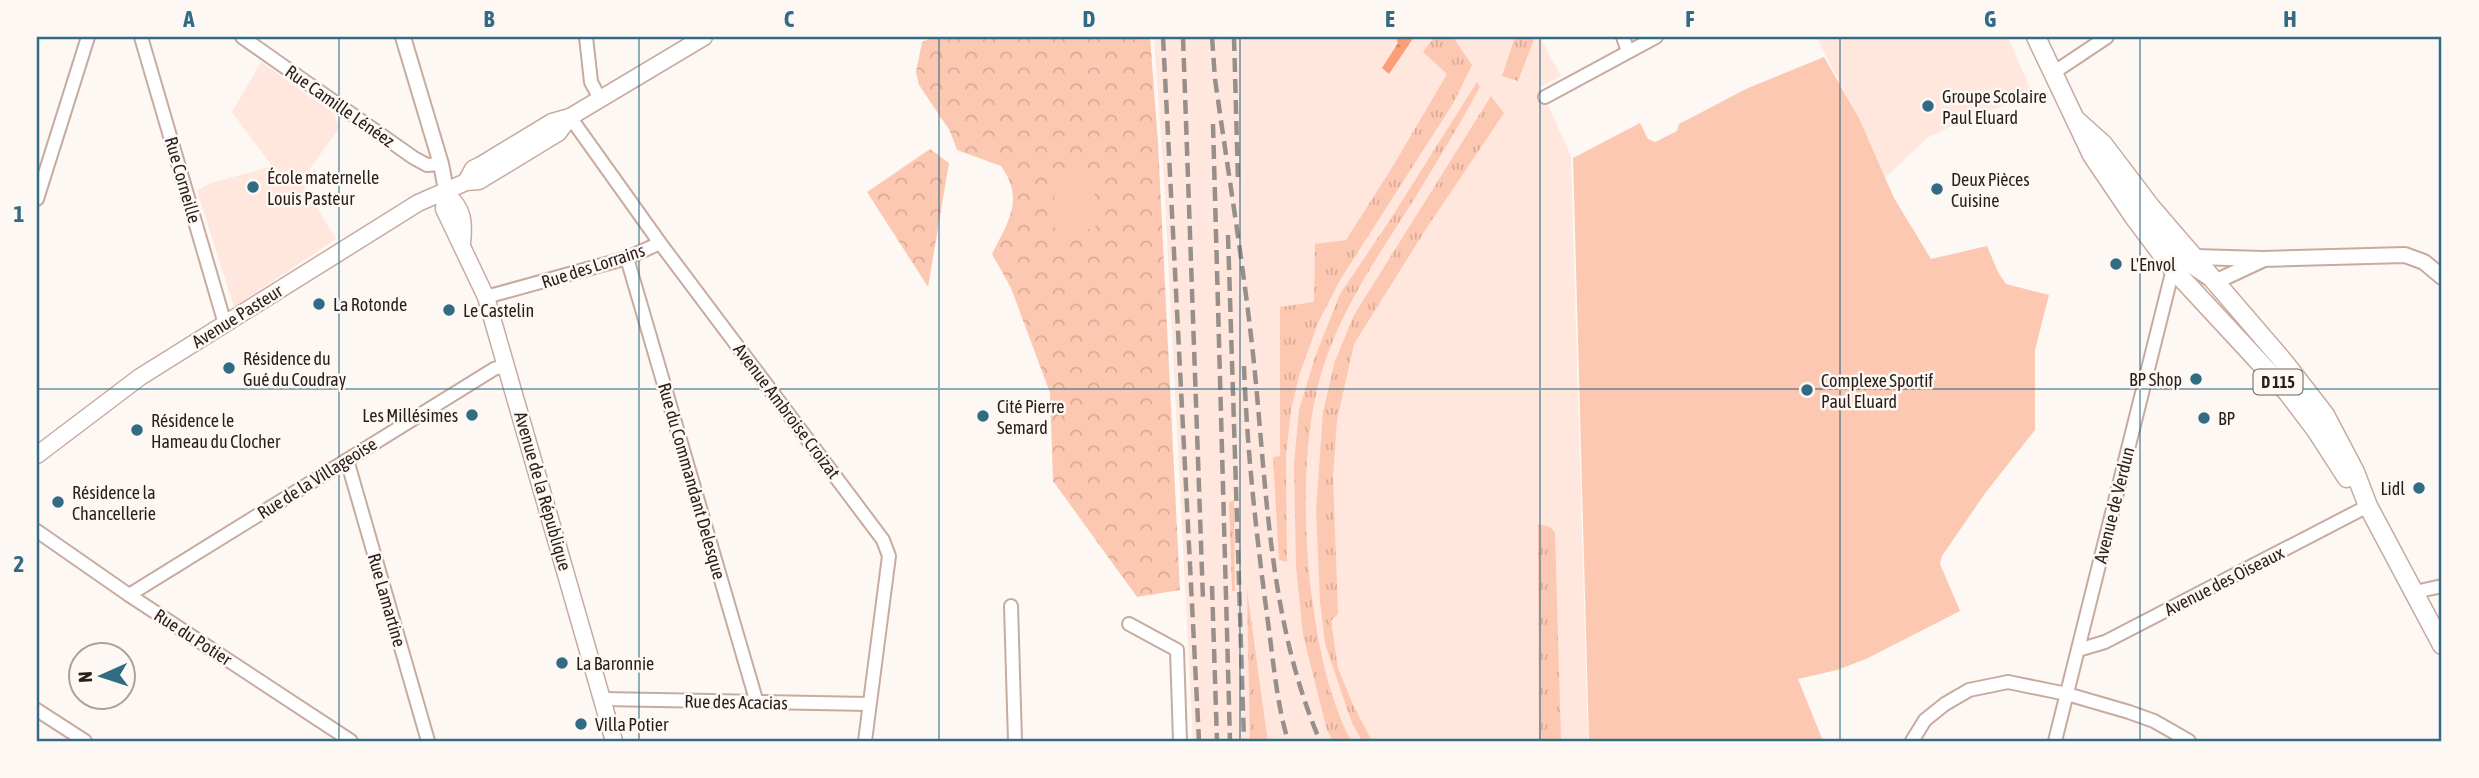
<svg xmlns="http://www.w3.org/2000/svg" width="2479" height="778" viewBox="0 0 2479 778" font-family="'Asap Condensed',sans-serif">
<defs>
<pattern id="grass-tufts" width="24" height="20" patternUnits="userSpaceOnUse" patternTransform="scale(1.75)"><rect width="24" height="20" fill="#fdc8b1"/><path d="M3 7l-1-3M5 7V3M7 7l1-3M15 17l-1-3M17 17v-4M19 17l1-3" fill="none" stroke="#d9ab98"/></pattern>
<pattern id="forest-firs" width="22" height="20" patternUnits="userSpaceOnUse" patternTransform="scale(1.75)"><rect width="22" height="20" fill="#fc9f78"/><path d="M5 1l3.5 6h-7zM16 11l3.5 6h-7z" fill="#d88867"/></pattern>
<pattern id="park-crowns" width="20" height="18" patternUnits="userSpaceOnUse" patternTransform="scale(1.75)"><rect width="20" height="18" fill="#fdc8b1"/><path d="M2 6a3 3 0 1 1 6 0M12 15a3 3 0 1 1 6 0" fill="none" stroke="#d9ab98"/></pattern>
</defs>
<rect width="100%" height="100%" fill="#fef8f5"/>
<g fill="#ffe7de">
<path d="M 1154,37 L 1540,37 L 1561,76 L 1540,87 L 1571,156 L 1588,741 L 1193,741 L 1165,199 Z"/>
<path d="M 1816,37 L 2008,37 L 2034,97 L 1974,115 L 1927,138 L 1885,178 L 1859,118 Z"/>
<path d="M 261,62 L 333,113 L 340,127 L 301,181 L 336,239 L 234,307 L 197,191 L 208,184 L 272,166 L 232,112 Z"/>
</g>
<g fill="url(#grass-tufts)">
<path d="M 1434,37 L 1453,37 L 1472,65 L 1454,102 L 1340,280 L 1318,323 L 1299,376 L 1291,410 L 1286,456 L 1287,562 L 1279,560 L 1273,457 L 1280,456 L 1280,307 L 1314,302 L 1315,244 L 1346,240 L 1393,166 L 1447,74 L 1423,52 Z"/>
<path d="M 1515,37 L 1535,37 L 1518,81 L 1502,76 Z"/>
<path d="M 1477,82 L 1480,87 C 1459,126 1436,163 1413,201 C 1374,262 1332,322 1316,394 C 1303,451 1304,525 1310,583 C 1317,638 1326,692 1351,741 L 1333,741 L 1327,730 L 1303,635 L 1296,566 L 1294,464 L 1299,410 L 1315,357 L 1340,294 L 1390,220 Z"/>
<path d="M 1491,96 L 1504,113 L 1426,229 L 1354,344 L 1337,420 L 1333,476 L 1338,614 L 1331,621 L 1338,668 L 1353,705 L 1372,741 L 1362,741 L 1352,723 L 1325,644 L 1320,601 L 1316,510 L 1323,412 L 1335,361 L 1354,315 Z"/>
<path d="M 1234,500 L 1235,591 L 1232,591 L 1229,503 Z"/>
<path d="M 1538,524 L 1550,527 L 1555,533 L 1561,741 L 1539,741 Z"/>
<path d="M 1247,590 L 1267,736 L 1268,741 L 1250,741 Z"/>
</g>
<path fill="url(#forest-firs)" d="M 1396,37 L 1414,37 L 1389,74 L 1382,68 L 1398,43 Z"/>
<g fill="url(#park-crowns)">
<path d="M 933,37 L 1150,37 L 1158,143 L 1180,590 L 1137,597 L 1053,481 L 1050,393 L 1011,288 L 992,254 C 1008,222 1025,199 1001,166 L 957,150 L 950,131 L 919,85 L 916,72 L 922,42 Z"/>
<path d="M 930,149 L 949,163 L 928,287 L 867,192 Z"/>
</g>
<g fill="#fdc8b1">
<path d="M 1824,57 L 1859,118 L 1894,198 L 1931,259 L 1987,246 L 1998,272 L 2006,284 L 2049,295 L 2035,350 L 2035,430 L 1986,492 L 1942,556 L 1940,564 L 1960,611 L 1866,659 L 1837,670 L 1798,679 L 1823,741 L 1589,741 L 1573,158 L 1640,123 L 1648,139 L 1655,142 L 1677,131 L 1679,124 L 1748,88 Z"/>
<path d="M 1092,171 L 1094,174 L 1096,226 L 1093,229 L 1058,231 L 1055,228 L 1054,176 L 1058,172 Z"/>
</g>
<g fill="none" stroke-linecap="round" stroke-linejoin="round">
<g stroke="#c8ab9f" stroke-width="16">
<g id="minor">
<path d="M 141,37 L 225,324"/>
<path d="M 242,37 L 414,158 L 427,165 L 441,164"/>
<path d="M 586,37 L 591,82 L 600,99"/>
<path d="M 1623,37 L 1628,51"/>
<path d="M 2053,73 L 2107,37"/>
<path d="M 1545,97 L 1656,37"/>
<path d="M 570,117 L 660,243 L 883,540 L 889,556 L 865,741"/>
<path d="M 37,199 L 88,37"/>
<path d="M 627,258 L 757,703"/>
<path d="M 486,297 L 627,258 L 660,243"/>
<path d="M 347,460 L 428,741"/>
<path d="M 37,531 L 129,595 L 351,741"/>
<path d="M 2415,592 L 2442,586"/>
<path d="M 129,595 L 494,369 L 506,365"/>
<path d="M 1011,606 L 1015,741"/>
<path d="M 1129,624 L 1177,650 L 1180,741"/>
<path d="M 2078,650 L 2105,642 L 2368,506"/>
<path d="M 604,699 L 869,704"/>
<path d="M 37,710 L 85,741"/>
<path d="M 1912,741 L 1925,720 L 1945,704 L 1969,690 L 2008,682 L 2067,694 L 2129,712 L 2154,721 L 2189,741"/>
<path d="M 2055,741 L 2173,269 L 2176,267"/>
</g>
</g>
<g stroke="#c8ab9f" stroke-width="18">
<g id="tertiary">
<path d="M 403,37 L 441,164 L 446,190"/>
<path d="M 2123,192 L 2129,195 L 2185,262 L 2215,282 L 2262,260"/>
<path d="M 2195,257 L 2263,259 L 2405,255 L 2424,262 L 2442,277"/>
</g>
</g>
<g stroke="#c8ab9f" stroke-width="19">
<g id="secondary">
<path d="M 466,182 L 473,169 L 481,165 L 552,122 L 570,117 L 704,37"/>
<path d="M 446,190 L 444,209 L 486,297 L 614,741"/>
<path d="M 447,195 C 464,209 464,223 462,244"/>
<path d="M 37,455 L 140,377 L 418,203 L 466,182 L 479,181 L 558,133 L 570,117"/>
</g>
</g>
<g stroke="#c8ab9f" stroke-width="21">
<g id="primary">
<path d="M 2036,37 L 2092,155 L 2134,217 L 2173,269 L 2288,393 L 2316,430 L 2347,478"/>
<path d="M 2075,119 L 2103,144 L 2150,206 L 2284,362 L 2325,415 L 2355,472 L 2368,506 L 2442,645"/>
</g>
</g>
<use href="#minor" stroke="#fff" stroke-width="12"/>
<use href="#tertiary" stroke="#fff" stroke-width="14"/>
<use href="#secondary" stroke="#fff" stroke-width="16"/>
<use href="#primary" stroke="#fff" stroke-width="18"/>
<g stroke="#978f8b" stroke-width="4.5" stroke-dasharray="14 7" stroke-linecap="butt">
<path d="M 1163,37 L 1199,741"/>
<path d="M 1183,37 L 1203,600"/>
<path d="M 1212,37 L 1215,79 C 1227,164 1241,250 1251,336 C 1267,473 1265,612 1320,741"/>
<path d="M 1234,37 L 1238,181"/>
<path d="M 1213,124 L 1230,741"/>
<path d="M 1228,235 L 1244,741"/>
<path d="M 1244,366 C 1247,450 1256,532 1267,615 C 1273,657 1276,700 1288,741"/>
<path d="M 1212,586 L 1217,741"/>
</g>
</g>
<path fill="none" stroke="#326b84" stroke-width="2" stroke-opacity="0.55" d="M 339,37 L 339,741M 639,37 L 639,741M 939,37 L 939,741M 1240,37 L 1240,741M 1540,37 L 1540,741M 1840,37 L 1840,741M 2140,37 L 2140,741M 37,389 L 2442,389"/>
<g fill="#326b84" stroke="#fef8f5" stroke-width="2.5">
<circle cx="1928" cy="106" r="7"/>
<circle cx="253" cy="187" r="7"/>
<circle cx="1937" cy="189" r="7"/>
<circle cx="2116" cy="264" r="7"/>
<circle cx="319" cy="304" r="7"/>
<circle cx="449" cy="310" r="7"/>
<circle cx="229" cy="368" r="7"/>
<circle cx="2196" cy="379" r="7"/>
<circle cx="1807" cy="390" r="7"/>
<circle cx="472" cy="415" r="7"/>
<circle cx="983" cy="416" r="7"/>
<circle cx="2204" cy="418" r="7"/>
<circle cx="137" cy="430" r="7"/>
<circle cx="2419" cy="488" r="7"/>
<circle cx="58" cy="502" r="7"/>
<circle cx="562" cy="663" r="7"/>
<circle cx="581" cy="724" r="7"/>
</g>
<g text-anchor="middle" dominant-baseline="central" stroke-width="5" stroke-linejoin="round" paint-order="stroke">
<rect fill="#fef8f5" stroke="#69605c" stroke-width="2" x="2253.5" y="369.5" width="49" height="25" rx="5"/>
<g font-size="16" font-weight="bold" fill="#291f1a">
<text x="2278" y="382">D 115</text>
</g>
<g font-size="18" fill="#291f1a" stroke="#fef8f5" text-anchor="start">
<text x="1942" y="96">Groupe Scolaire<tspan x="1942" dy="21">Paul Eluard</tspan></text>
<text x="267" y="177">École maternelle<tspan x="267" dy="21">Louis Pasteur</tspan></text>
<text x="1951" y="179">Deux Pièces<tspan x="1951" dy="21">Cuisine</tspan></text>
<text x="2130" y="264">L'Envol</text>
<text x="333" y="304">La Rotonde</text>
<text x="463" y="310">Le Castelin</text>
<text x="243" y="358">Résidence du<tspan x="243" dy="21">Gué du Coudray</tspan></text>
<text x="2182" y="379" text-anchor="end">BP Shop</text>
<text x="1821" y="380">Complexe Sportif<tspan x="1821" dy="21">Paul Eluard</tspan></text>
<text x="997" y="406">Cité Pierre<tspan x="997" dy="21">Semard</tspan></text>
<text x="458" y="415" text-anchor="end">Les Millésimes</text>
<text x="2218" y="418">BP</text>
<text x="151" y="420">Résidence le<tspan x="151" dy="21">Hameau du Clocher</tspan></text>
<text x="2405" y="488" text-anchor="end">Lidl</text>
<text x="72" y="492">Résidence la<tspan x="72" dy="21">Chancellerie</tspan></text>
<text x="576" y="663">La Baronnie</text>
<text x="595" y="724">Villa Potier</text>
</g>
<g font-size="18" fill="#291f1a" stroke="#fef8f5">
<text transform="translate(340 106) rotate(35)">Rue Camille Lénéez</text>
<text transform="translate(183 180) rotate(74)">Rue Corneille</text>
<text transform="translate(593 266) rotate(-18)">Rue des Lorrains</text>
<text transform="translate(237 316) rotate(-32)">Avenue Pasteur</text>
<text transform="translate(787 411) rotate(53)">Avenue Ambroise Croizat</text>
<text transform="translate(317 478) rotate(-32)">Rue de la Villageoise</text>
<text transform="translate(692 481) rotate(74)">Rue du Commandant Delesque</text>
<text transform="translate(543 491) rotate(74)">Avenue de la République</text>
<text transform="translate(2114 505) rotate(-76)">Avenue de Verdun</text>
<text transform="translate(2224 581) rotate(-27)">Avenue des Oiseaux</text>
<text transform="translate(387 600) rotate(74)">Rue Lamartine</text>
<text transform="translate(193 637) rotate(33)">Rue du Potier</text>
<text transform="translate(736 702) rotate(1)">Rue des Acacias</text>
</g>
</g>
<rect width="2479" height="778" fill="none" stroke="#fef8f5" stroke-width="77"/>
<g transform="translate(102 676) rotate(267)"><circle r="33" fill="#fef8f5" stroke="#a9a19d" stroke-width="2"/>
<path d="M0-5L12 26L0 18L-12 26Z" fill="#326b84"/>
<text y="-10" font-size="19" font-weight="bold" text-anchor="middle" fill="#291f1a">N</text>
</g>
<rect x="38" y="38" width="2402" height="702" fill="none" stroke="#326b84" stroke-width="2.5"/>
<g font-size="23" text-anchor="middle" font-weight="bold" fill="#326b84">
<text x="189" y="27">A</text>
<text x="489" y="27">B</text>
<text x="789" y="27">C</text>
<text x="1089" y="27">D</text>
<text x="1390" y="27">E</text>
<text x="1690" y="27">F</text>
<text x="1990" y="27">G</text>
<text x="2290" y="27">H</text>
<text x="19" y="222">1</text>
<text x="19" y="572">2</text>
</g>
</svg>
